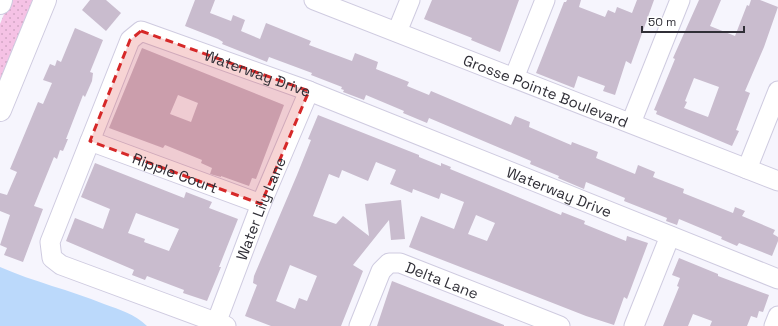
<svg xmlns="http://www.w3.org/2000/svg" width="778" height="326" viewBox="0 0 778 326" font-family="'Space Grotesk',sans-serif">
<defs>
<pattern id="grass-dots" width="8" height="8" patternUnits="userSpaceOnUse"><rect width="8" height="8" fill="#f5c2e5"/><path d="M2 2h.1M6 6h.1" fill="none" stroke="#d2a7c5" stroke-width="1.8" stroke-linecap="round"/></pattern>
</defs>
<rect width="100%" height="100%" fill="#f6f5fd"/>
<path fill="url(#grass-dots)" d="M 10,0 L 36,0 L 0,90 L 0,24 Z"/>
<path fill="#bbd9fb" d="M 0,267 C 34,282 70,290 104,304 C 121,310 134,314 147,326 L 0,326 Z"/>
<g fill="#c9bcce" fill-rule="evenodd">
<path d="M 90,0 L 106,0 L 121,13 L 106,31 L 82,10 Z"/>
<path d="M 195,0 L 215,0 L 210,13 L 231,21 L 233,15 L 245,20 L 241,31 L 260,39 L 266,23 L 311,41 L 309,45 L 352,61 L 355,53 L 378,62 L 376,69 L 409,82 L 407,86 L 429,95 L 431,91 L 511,125 L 515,116 L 530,122 L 529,127 L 571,145 L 572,142 L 598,152 L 596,158 L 635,174 L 638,165 L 655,172 L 653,177 L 684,189 L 683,193 L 733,213 L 735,207 L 745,211 L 742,216 L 775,230 L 773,234 L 778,237 L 778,241 L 772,256 L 739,243 L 737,246 L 721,239 L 722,237 L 679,219 L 677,225 L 666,221 L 667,218 L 624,201 L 625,198 L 586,182 L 584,189 L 558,178 L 559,176 L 530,164 L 531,161 L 429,118 L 427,123 L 403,113 L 404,111 L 366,95 L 364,100 L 343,92 L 344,90 L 341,89 L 342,87 L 311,75 L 312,73 L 269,57 L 267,62 L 222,44 L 223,42 L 218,39 L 185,26 Z"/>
<path d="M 432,0 L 519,0 L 500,52 L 471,40 L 472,38 L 424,19 Z"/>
<path d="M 567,0 L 581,0 L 579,7 L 605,17 L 608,10 L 615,13 L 617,7 L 632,13 L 637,0 L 654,0 L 631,64 L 626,61 L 615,95 L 603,91 L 605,86 L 578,76 L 574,88 L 536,73 L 564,2 L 566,2 Z"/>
<path d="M 699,0 L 721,0 L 710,26 L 735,36 L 747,5 L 749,6 L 751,0 L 760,0 L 778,7 L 764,47 L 745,91 L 750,93 L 736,130 L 739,131 L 732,146 L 656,114 L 657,111 L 654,110 L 675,59 L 673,58 ZM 694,78 L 719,87 L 708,117 L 684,108 L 687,102 L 685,101 Z"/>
<path d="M 75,28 L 103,40 L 90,72 L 93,73 L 92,81 L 85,97 L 83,95 L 66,139 L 68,139 L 63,151 L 60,150 L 57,159 L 54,157 L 34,206 L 43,209 L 23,262 L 4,255 L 7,248 L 0,245 L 10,215 L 0,211 L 0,193 L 7,195 L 17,172 L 10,169 L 38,102 L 43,104 L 52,83 L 43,80 L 50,64 L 55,66 L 57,60 L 61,62 Z"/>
<path d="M 142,48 L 284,105 L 256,179 L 252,178 L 249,186 L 221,176 L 221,177 L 210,174 L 212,168 L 201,163 L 202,160 L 165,145 L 163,148 L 109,128 ZM 178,95 L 198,103 L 191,122 L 170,114 Z"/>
<path d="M 318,115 L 419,155 L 419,157 L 441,166 L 441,163 L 451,167 L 450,169 L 561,215 L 562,212 L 585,221 L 584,224 L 626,241 L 627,236 L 648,243 L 627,299 L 624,297 L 614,325 L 586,316 L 409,247 L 421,216 L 454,229 L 464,202 L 441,193 L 439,199 L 413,189 L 412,193 L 390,184 L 396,170 L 376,162 L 368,181 L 342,170 L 339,178 L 329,174 L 313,216 L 336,224 L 343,216 L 369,236 L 365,204 L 401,200 L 405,239 L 391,240 L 389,220 L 353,265 L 363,271 L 341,326 L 271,326 L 245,316 L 257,285 L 253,283 L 254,276 L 297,175 L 311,140 L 308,139 ZM 476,215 L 495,223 L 487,241 L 468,234 ZM 290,265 L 317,276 L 307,301 L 299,298 L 295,309 L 276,301 Z"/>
<path d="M 95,163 L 184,198 L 186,192 L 212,202 L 209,208 L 238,219 L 219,267 L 221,267 L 207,301 L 183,293 L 184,290 L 147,276 L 145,280 L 132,275 L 134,270 L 127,267 L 66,241 L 75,218 L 103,229 L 110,209 L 81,197 ZM 136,213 L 179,229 L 169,251 L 144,242 L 145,239 L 128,233 Z"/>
<path d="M 679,258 L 718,274 L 718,276 L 769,295 L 763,312 L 759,311 L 757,318 L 751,316 L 747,326 L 710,326 L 712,321 L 693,314 L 688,326 L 663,326 L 679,287 L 677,286 L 680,278 L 672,275 Z"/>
<path d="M 392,281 L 504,325 L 504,326 L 377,326 Z"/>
</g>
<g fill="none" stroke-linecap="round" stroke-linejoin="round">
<g stroke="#cfcbe0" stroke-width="21">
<g id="minor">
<path id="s1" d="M 314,0 L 778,181"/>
<path d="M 397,32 L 410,0"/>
<path d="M 514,78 L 545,0"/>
<path d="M 631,123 L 680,0"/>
<path id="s2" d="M 90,141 L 261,204"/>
<path d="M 747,169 L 778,91"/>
<path id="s3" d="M 215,326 L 261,204 L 309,91"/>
<path id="s4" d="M 226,326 L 61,265 L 52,258 L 50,242 L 130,40 L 141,31 L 309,91 L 778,279"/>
<path id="s5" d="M 359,326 L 381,271 L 389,263 L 400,263 L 560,326"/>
<path d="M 634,326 L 670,236"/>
<path d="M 774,326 L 778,316"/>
</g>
</g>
<g stroke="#cfcbe0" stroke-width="24">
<g id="major">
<path d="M 0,3 L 1,0"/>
<path d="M 0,110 L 45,0"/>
</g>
</g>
<use href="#minor" stroke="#fff" stroke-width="19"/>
<use href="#major" stroke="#fff" stroke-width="22"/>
</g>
<path fill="#d62828" fill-opacity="0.2" stroke="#d62828" stroke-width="3" stroke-dasharray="8 5" stroke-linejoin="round" d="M 141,31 L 309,91 L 261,204 L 90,141 L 130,40 Z"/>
<g text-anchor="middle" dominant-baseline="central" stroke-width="3" stroke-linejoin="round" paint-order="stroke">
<g font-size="15" fill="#302f37" stroke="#fff">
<text stroke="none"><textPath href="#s4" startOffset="559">Waterway Drive</textPath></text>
<text stroke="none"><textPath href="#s1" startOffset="249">Grosse Pointe Boulevard</textPath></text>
<text stroke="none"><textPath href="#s2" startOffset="91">Ripple Court</textPath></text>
<text stroke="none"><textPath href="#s4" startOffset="883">Waterway Drive</textPath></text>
<text stroke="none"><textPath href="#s3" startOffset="126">Water Lily Lane</textPath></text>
<text stroke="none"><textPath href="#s5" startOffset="127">Delta Lane</textPath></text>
</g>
</g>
<path d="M642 26v6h102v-6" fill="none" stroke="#302f37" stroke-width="2"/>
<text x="648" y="26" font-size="12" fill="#302f37" stroke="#ffffff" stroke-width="3" paint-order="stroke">50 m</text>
</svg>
